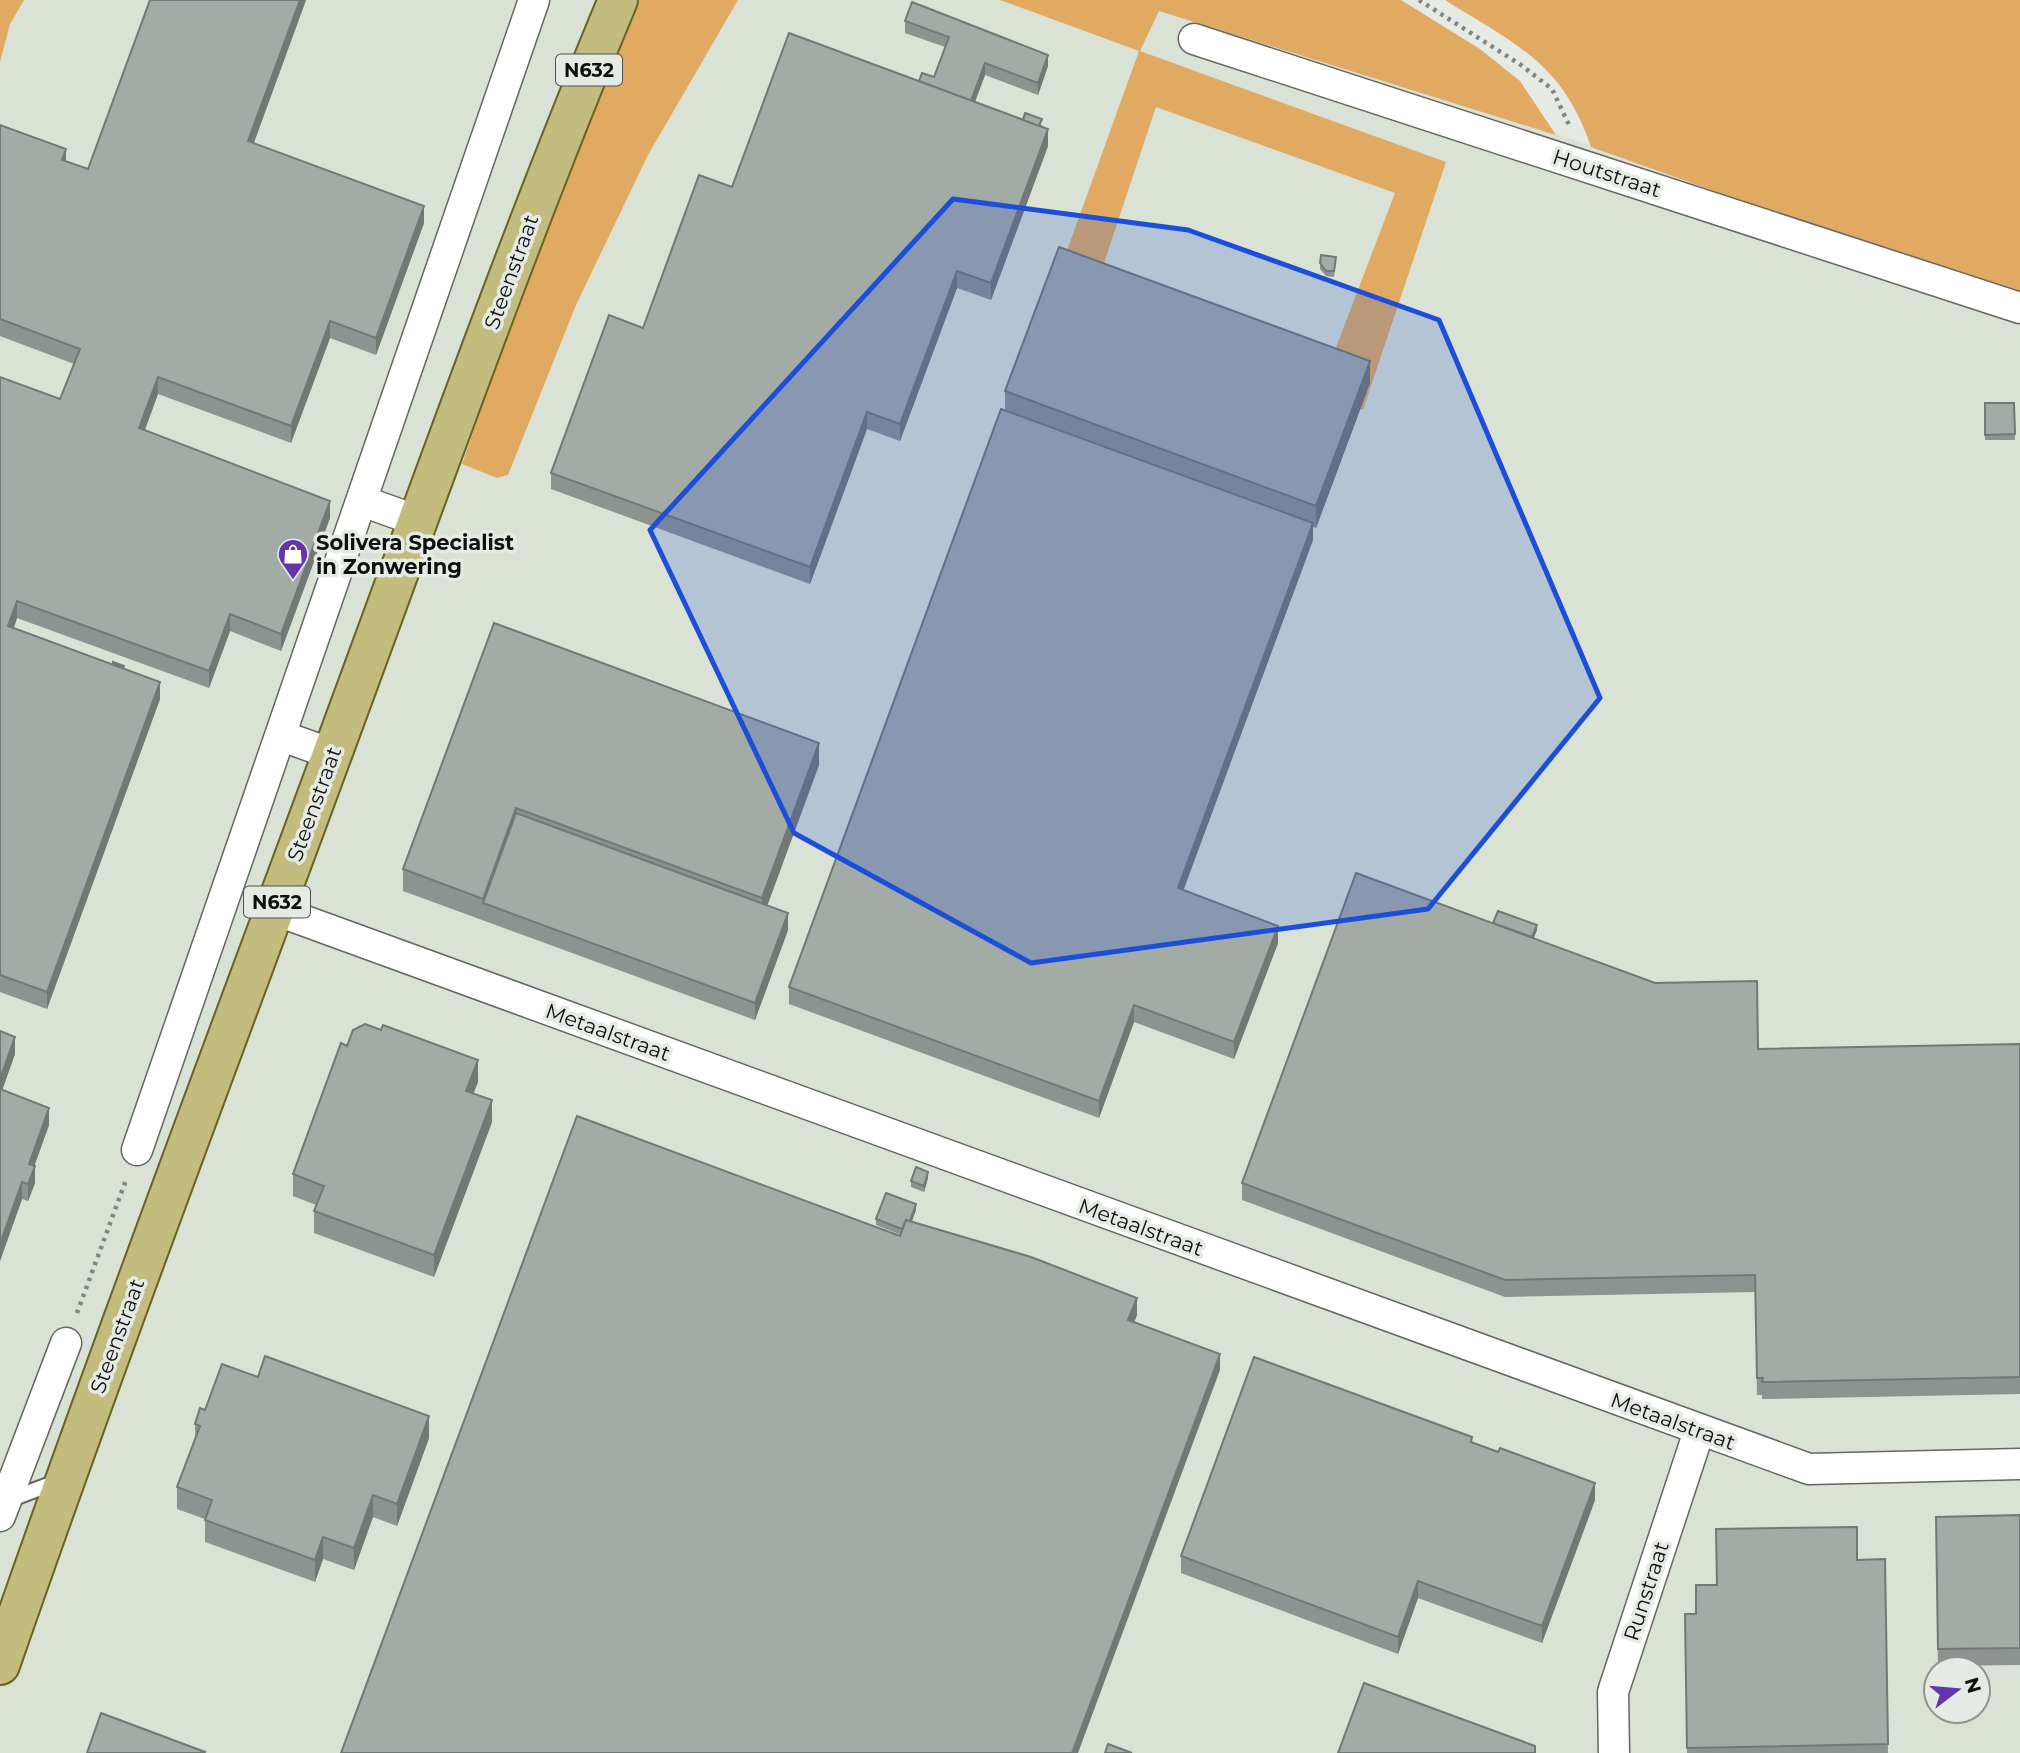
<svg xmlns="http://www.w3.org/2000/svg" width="2020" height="1753" viewBox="0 0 2020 1753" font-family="Montserrat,sans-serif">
<rect width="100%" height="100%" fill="#e6eae4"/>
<path fill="#d9e2d5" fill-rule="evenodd" d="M 10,0 L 1130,0 L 2020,280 L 2020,1753 L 0,1753 L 0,26 ZM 1936,1669 L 1978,1669 L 1978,1711 L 1936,1711 Z"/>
<g fill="#e1aa63">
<path d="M 0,0 L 24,0 L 10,24 L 0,62 Z"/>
<path d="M 627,0 L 738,0 L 648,155 L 576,305 L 508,475 L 497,478 L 462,464 L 572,145 Z"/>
<path d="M 1000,0 L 1401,0 L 1480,49 L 1520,81 L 1556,135 L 1159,11 L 1140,51 L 1446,162 L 1363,410 L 1319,392 L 1395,193 L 1156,107 L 1090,305 L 1052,292 L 1139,51 Z"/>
<path d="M 1445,0 L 2020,0 L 2020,300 L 1591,147 C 1563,63 1515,44 1445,0 Z"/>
</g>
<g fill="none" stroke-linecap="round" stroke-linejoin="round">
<g stroke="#646762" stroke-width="18">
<path id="service" d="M 6,1501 L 59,1481"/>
</g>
<g stroke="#646762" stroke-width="33">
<g id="minor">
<path d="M 1194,39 L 2020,308"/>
<path d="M 362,501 L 418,521"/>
<path d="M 282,736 L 332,754"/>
<path d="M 275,910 L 1809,1469 L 2020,1464"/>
<path d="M 137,1150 L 534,0"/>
<path d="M 0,1516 L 66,1343"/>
<path d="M 1614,1753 L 1613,1692 L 1699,1431"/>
</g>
</g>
<g stroke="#686320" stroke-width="42">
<path id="primary" d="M 0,1665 C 105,1362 219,1061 330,760 C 424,506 514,250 618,0"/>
</g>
<g stroke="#828681" stroke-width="4.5" stroke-dasharray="3.5 5" stroke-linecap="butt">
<path d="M 1419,0 L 1521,65 L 1552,89 L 1570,127"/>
<path d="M 77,1313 L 126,1180"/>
</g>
<use href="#service" stroke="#fff" stroke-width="14"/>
<use href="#minor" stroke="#fff" stroke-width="30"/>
<use href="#primary" stroke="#c2bc7f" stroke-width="38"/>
</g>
<g fill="#8c9390">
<path d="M 150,0 L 306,0 L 254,143 L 424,223 L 376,355 L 330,338 L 291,443 L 158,394 L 145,430 L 330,518 L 281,651 L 230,631 L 209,688 L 17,618 L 14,628 L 124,668 L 160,699 L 47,1009 L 0,992 L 0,377 L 60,399 L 74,364 L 0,336 L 0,125 L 66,161 L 88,169 Z"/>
<path d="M 905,21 L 1048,66 L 1038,95 L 985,75 L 975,102 L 1023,120 L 1042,125 L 1041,127 L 1048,146 L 991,300 L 957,288 L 900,441 L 867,429 L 810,584 L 551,489 L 551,473 L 732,187 L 919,81 L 934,77 L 945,47 L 905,33 Z"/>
<path d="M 1336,262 L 1334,277 L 1326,276 L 1320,269 L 1320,263 Z"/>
<path d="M 1370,383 L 1316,528 L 1313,527 L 1313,540 L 1183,890 L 1278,943 L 1234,1059 L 1134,1022 L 1099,1118 L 789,1004 L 789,987 L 1005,411 L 1005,391 Z"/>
<path d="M 1985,403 L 2014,403 L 2015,440 L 1985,440 Z"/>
<path d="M 494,623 L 819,765 L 767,905 L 788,930 L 755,1020 L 403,891 L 403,869 Z"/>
<path d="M 1493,923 L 1537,930 L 1534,938 L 1758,1049 L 2020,1044 L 2020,1394 L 1762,1399 L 1762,1395 L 1757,1395 L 1755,1292 L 1505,1297 L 1242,1200 L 1242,1183 Z"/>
<path d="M 0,1031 L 15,1054 L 2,1090 L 49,1125 L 34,1166 L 35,1183 L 28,1201 L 22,1199 L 0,1261 Z"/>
<path d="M 347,1046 L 478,1082 L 473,1093 L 492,1122 L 434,1277 L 314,1233 L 314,1211 L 316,1205 L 293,1196 L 293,1174 Z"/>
<path d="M 928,1178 L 924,1192 L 911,1187 L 911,1181 Z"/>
<path d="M 916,1210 L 912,1221 L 1137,1315 L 1134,1322 L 1220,1370 L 900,1236 L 901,1235 L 876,1225 L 876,1219 Z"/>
<path d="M 205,1410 L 429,1438 L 397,1526 L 373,1517 L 354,1570 L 323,1559 L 315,1582 L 205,1542 L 205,1519 L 177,1509 L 177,1487 L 195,1439 L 195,1424 Z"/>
<path d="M 1472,1442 L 1595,1500 L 1542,1643 L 1418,1598 L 1398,1654 L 1181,1573 L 1181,1556 Z"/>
<path d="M 2020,1515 L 2020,1665 L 1938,1666 L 1936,1517 Z"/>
<path d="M 1885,1559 L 1888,1753 L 1687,1753 L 1685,1614 L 1696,1614 L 1717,1585 L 1857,1560 Z"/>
</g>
<g fill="#727875">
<path d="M 300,0 L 306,0 L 248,158 L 248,141 Z"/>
<path d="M 1048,55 L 1048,66 L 1038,95 L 1038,83 Z"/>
<path d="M 985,63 L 985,75 L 969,117 L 969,106 Z"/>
<path d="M 1048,129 L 1048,146 L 991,300 L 991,283 Z"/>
<path d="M 66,149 L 66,166 L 62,160 Z"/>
<path d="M 424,206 L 424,223 L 376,355 L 376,338 Z"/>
<path d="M 957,271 L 957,288 L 900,441 L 900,424 Z"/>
<path d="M 330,321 L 330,338 L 291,443 L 291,426 Z"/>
<path d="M 1370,361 L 1370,383 L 1316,528 L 1316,506 Z"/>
<path d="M 158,377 L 158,394 L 139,445 L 139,428 Z"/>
<path d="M 867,412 L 867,429 L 810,584 L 810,567 Z"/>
<path d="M 330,501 L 330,518 L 281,651 L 281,634 Z"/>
<path d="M 1313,523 L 1313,540 L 1178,905 L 1178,888 Z"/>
<path d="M 17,601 L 17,618 L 8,643 L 8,626 Z"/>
<path d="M 230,614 L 230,631 L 209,688 L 209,671 Z"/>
<path d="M 160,682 L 160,699 L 47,1009 L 47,992 Z"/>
<path d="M 819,743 L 819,765 L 762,920 L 762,898 Z"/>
<path d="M 516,808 L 516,830 L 483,903 L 483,921 L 483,899 Z"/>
<path d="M 788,913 L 788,930 L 755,1020 L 755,1003 Z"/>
<path d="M 1537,925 L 1537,930 L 1530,946 L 1530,941 Z"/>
<path d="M 1278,926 L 1278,943 L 1234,1059 L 1234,1042 Z"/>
<path d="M 1134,1005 L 1134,1022 L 1099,1118 L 1099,1101 Z"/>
<path d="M 15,1037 L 15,1054 L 0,1096 L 0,1079 Z"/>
<path d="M 478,1060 L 478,1082 L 466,1113 L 466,1091 Z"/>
<path d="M 492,1100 L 492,1122 L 434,1277 L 434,1255 Z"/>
<path d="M 49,1108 L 49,1125 L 29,1181 L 29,1164 Z"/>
<path d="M 35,1166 L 35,1183 L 28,1201 L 28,1184 Z"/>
<path d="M 928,1172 L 928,1178 L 924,1192 L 924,1186 Z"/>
<path d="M 22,1182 L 22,1199 L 0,1261 L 0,1244 Z"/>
<path d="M 916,1204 L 916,1210 L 906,1237 L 906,1231 Z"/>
<path d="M 1137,1298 L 1137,1315 L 1128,1337 L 1128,1320 Z"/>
<path d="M 1220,1354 L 1220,1370 L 1078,1753 L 1072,1753 Z"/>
<path d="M 429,1416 L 429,1438 L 397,1526 L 397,1504 Z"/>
<path d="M 1595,1483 L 1595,1500 L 1542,1643 L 1542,1626 Z"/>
<path d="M 373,1495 L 373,1517 L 354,1570 L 354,1548 Z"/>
<path d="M 323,1537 L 323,1559 L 315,1582 L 315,1560 Z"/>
<path d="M 1418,1581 L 1418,1598 L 1398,1654 L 1398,1637 Z"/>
</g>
<g fill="#a3aba7" stroke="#727875" stroke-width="2">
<path d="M 150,0 L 300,0 L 248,141 L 424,206 L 376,338 L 330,321 L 291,426 L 158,377 L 139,428 L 330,501 L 281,634 L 230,614 L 209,671 L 17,601 L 8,626 L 160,682 L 47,992 L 0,975 L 0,377 L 60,399 L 80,349 L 0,319 L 0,125 L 66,149 L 62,160 L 88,169 Z"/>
<path d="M 912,2 L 1048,55 L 1038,83 L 985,63 L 971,101 L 919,81 L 922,73 L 934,77 L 949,37 L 905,21 Z"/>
<path d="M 789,33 L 1048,129 L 991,283 L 957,271 L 900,424 L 867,412 L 810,567 L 551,473 L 609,315 L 643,328 L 699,175 L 732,187 Z"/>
<path d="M 1025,113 L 1042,119 L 1039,126 L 1023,120 Z"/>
<path d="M 1059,247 L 1370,361 L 1316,506 L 1005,391 Z"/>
<path d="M 1321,255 L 1336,257 L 1334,271 L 1326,271 L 1320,263 Z"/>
<path d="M 1985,403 L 2014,403 L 2015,434 L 1985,435 Z"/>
<path d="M 1001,409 L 1313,523 L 1178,888 L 1278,926 L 1234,1042 L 1134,1005 L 1099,1101 L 789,987 Z"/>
<path d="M 494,623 L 819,743 L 762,898 L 516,808 L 483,899 L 403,869 Z"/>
<path d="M 113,662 L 124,666 L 123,668 L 113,664 Z"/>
<path d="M 516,813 L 788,913 L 755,1003 L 483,903 Z"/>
<path d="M 1356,873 L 1655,983 L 1757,981 L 1758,1049 L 2020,1044 L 2020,1377 L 1762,1382 L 1763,1378 L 1757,1378 L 1755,1275 L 1505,1280 L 1242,1183 Z"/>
<path d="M 1498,911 L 1537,925 L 1532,937 L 1493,923 Z"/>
<path d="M 365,1024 L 381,1030 L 383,1025 L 478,1060 L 466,1091 L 492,1100 L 434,1255 L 314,1211 L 324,1186 L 293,1174 L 341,1043 L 347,1046 L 353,1030 Z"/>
<path d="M 0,1031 L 15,1037 L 0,1079 Z"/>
<path d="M 0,1089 L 49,1108 L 29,1164 L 35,1166 L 28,1184 L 22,1182 L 0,1244 Z"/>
<path d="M 577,1116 L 900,1236 L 906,1220 L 1031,1257 L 1137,1298 L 1128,1320 L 1220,1354 L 1072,1753 L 341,1753 Z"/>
<path d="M 916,1167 L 928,1172 L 924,1186 L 911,1181 Z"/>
<path d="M 886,1193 L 916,1204 L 910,1221 L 906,1220 L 902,1229 L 876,1219 Z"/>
<path d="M 265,1356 L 429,1416 L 397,1504 L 373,1495 L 354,1548 L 323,1537 L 315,1560 L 205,1520 L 212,1500 L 177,1487 L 200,1426 L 195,1424 L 200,1408 L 205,1410 L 222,1364 L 258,1377 Z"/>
<path d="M 1254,1357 L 1472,1437 L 1471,1442 L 1498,1452 L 1500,1448 L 1595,1483 L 1542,1626 L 1418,1581 L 1398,1637 L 1181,1556 Z"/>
<path d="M 2020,1515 L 2020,1648 L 1938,1649 L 1936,1517 Z"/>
<path d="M 1857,1527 L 1857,1560 L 1885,1559 L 1888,1744 L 1687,1748 L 1685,1614 L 1696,1614 L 1696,1585 L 1717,1585 L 1716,1529 Z"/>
<path d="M 1364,1683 L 1535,1746 L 1535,1753 L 1338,1753 Z"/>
<path d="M 101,1713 L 205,1752 L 204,1753 L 87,1753 Z"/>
<path d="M 1108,1744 L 1132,1753 L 1105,1753 Z"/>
</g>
<path fill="#1d4ed8" fill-opacity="0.2" stroke="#1d4ed8" stroke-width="5" stroke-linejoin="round" d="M 953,199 L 1188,230 L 1439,320 L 1600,698 L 1428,909 L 1031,963 L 794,833 L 650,530 Z"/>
<defs>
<g id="shop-pin" transform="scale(1.575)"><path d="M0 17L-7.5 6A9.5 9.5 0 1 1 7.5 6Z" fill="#6235ad" stroke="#e6eae4"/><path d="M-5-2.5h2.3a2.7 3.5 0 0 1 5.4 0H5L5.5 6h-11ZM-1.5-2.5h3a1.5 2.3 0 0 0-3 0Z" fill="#fff"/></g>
</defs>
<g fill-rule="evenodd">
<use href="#shop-pin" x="293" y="554"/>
</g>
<g text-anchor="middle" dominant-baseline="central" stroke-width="7" stroke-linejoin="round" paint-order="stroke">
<g fill="#e6eae4" stroke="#4f514e" stroke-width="2">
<rect x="556" y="54.5" width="66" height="31" rx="5"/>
<rect x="244" y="886.5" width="66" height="31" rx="5"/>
</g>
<g font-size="19" font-weight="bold" fill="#0e100e">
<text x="589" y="70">N632</text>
<text x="277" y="902">N632</text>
</g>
<g font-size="21" fill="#0e100e" stroke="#e6eae4">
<text transform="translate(1607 173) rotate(18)">Houtstraat</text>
<text transform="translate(511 272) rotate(-70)">Steenstraat</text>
<text transform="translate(314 804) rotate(-70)">Steenstraat</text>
<text transform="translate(608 1032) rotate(20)">Metaalstraat</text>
<text transform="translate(1141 1227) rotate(20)">Metaalstraat</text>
<text transform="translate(117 1336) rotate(-70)">Steenstraat</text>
<text transform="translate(1673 1421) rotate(20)">Metaalstraat</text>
<text transform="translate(1646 1591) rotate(-72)">Runstraat</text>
</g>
<g font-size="21" font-weight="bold" fill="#0e100e" stroke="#e6eae4" text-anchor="start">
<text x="316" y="542">Solivera Specialist<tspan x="316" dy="24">in Zonwering</tspan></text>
</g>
</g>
<g transform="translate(1957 1690) rotate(74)"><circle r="33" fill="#e6eae4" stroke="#90938e" stroke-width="2"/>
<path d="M0-5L12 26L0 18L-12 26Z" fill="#6235ad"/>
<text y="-10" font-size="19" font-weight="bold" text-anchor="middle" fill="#0e100e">N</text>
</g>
</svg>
